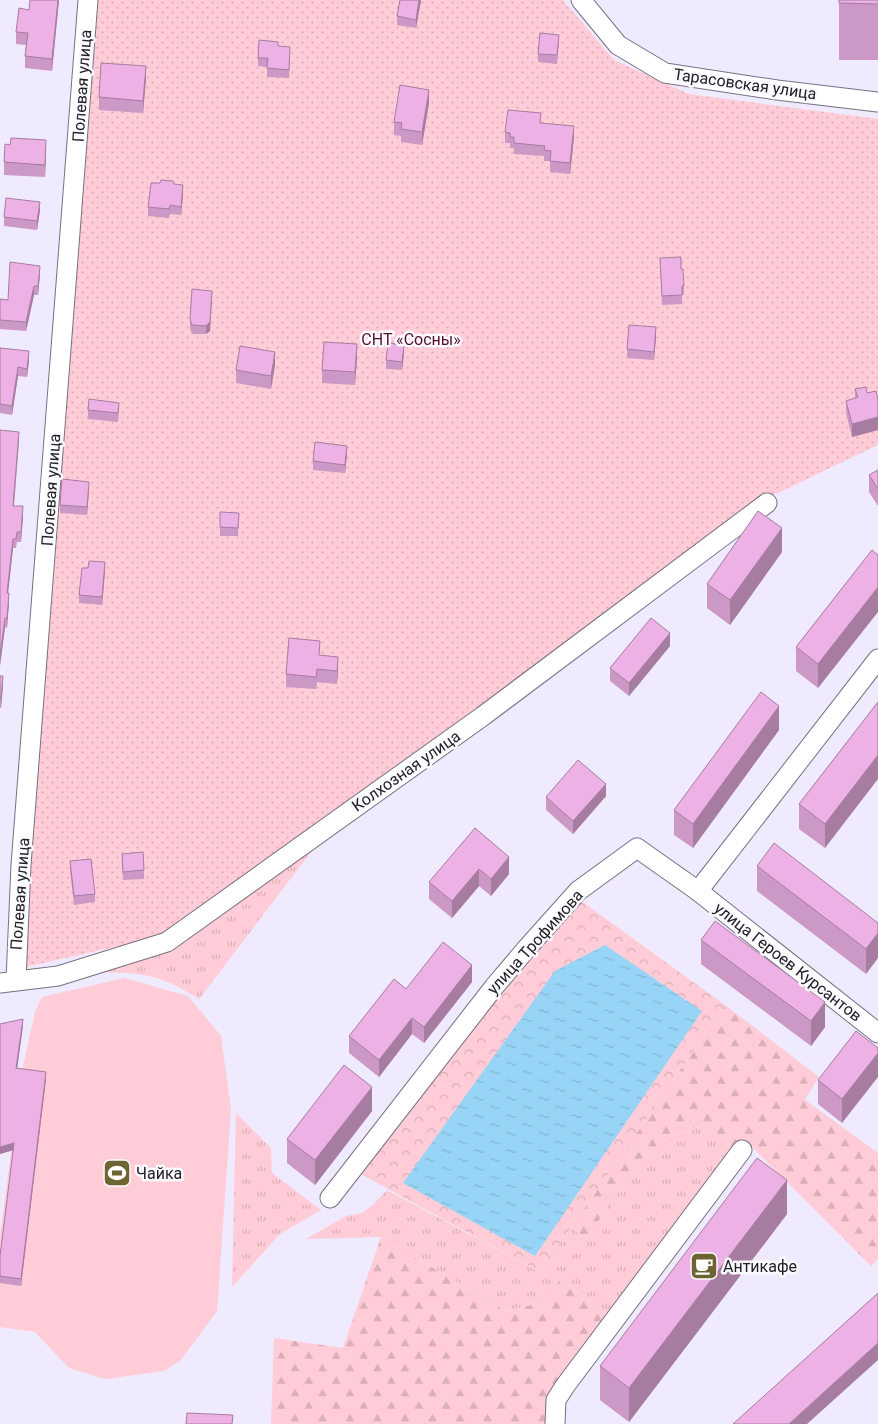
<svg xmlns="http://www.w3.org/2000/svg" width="878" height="1424" viewBox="0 0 878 1424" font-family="Roboto,sans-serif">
<defs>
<pattern id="grass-tufts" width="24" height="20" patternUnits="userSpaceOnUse" patternTransform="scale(1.25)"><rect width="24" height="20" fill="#ffccd7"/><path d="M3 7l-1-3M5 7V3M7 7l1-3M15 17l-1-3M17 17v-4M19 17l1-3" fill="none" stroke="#daafb9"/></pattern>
<pattern id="forest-firs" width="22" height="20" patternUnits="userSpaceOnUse" patternTransform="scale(1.25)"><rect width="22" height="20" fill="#ffccd7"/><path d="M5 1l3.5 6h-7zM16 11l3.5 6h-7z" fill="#daafb9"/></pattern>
<pattern id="park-crowns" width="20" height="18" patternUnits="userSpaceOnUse" patternTransform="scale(1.25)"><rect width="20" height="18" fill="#ffccd7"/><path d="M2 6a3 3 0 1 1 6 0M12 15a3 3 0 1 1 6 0" fill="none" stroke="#daafb9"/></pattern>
<pattern id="garden-dots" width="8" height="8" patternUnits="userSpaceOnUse" patternTransform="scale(1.25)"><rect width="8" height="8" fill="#ffccd7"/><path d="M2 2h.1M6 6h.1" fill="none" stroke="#daafb9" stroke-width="1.8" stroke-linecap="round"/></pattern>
<pattern id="water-ripples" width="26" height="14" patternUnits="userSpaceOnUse" patternTransform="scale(1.25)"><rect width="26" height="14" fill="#97d4f5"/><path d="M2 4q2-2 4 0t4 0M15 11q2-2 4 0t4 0" fill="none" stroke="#82b6d2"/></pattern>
</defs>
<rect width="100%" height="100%" fill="#efeafd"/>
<g fill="url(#grass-tufts)">
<path d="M 314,848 L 199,999 C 158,973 143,973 96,972 Z"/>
<path d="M 236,1113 L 271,1148 L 272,1173 L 321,1210 L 280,1234 L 232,1287 Z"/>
<path d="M 705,1124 L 735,1155 L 611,1316 L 560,1279 L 545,1302 L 505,1311 L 381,1237 L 306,1239 L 346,1216 L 362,1213 L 373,1205 L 387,1190 L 538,1271 L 571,1228 L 586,1239 L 639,1161 L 667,1138 Z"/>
</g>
<g fill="url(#forest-firs)">
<path d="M 725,1005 L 819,1077 L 805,1100 L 878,1153 L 878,1259 L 871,1266 L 748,1143 L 740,1148 L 735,1155 L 705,1124 L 667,1138 L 639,1161 L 586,1239 L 571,1228 Z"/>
<path d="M 381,1237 L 505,1311 L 545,1302 L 560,1279 L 611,1316 L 547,1424 L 271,1424 L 274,1338 L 343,1348 Z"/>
</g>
<path fill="url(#park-crowns)" d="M 577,898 L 725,1005 L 571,1228 L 538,1271 L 359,1173 Z"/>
<path fill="url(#garden-dots)" d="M 98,0 L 563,0 L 614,60 L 689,94 L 878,119 L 878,445 L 753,505 L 654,582 L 159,937 L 21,968 L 28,811 Z"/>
<path fill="#ffccd7" d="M 124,978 L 188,996 L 221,1036 L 231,1110 L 217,1311 L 180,1361 L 163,1371 L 105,1379 L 69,1368 L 35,1332 L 0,1327 L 0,1236 L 21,1076 L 35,1012 L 42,997 Z"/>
<path fill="url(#water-ripples)" d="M 605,945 L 702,1011 L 535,1256 L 403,1183 L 555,971 Z"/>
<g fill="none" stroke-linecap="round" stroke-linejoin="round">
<g stroke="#767182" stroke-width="21">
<g id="minor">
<path d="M 581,0 L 618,45 L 665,73 L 777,90 L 878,102"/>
<path d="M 698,891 L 878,1033"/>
<path d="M 16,980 L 21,865 L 88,0"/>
<path d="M 0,983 L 58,976 L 167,942 L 483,716 L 767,503"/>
<path d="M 330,1198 L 494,987 L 527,948 L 578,891 L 637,848 L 698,891 L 878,659"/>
<path d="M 555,1424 L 556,1400 L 565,1386 L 742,1150"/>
</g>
</g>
<use href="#minor" stroke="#fff" stroke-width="19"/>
</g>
<g fill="#cc98c5">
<path d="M 59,0 L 52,71 L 25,68 L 25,56 L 26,45 L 16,44 L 16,32 L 29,10 Z"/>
<path d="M 421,0 L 416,28 L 397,25 L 397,16 Z"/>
<rect x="839" y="0" width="39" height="60"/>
<path d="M 559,43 L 557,64 L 538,62 L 538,54 Z"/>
<path d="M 278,46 L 290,56 L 289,78 L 267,77 L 267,67 L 258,66 L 258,58 Z"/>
<path d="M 146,78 L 143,113 L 99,110 L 99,97 Z"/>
<path d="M 429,103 L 422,145 L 401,142 L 401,136 L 394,135 L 394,122 Z"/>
<path d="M 541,123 L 574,137 L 570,174 L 550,172 L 550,161 L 544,161 L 544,156 L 514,154 L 514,148 L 510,148 L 510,143 L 505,143 L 505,132 Z"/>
<path d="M 46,153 L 45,177 L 4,175 L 4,162 Z"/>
<path d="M 160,183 L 174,184 L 183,194 L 181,215 L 170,214 L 169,218 L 148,216 L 148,207 Z"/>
<path d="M 40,210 L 37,230 L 4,226 L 4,217 Z"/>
<path d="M 660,258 L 681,269 L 684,286 L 684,295 L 682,295 L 682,304 L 662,305 Z"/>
<path d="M 40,274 L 38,295 L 34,295 L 26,331 L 0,329 L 0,301 L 8,300 Z"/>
<path d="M 212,299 L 210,331 L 206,334 L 192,334 L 190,328 L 190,319 Z"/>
<path d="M 656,336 L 654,360 L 627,358 L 627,349 Z"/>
<path d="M 0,348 L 29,360 L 27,377 L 18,376 L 12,415 L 0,413 Z"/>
<path d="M 404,354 L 402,370 L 386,369 L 386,360 Z"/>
<path d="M 357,357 L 355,385 L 322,383 L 322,370 Z"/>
<path d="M 275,365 L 271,389 L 236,383 L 236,370 Z"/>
<path d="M 855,389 L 878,399 L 878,430 L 852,437 L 846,413 L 846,401 L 855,398 Z"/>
<path d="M 88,410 L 119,411 L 118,422 L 88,419 Z"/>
<path d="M 19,441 L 14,506 L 23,516 L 21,542 L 17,542 L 16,548 L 13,548 L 8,593 L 9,602 L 7,628 L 5,627 L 0,666 Z"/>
<path d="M 347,454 L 345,473 L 313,470 L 313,461 Z"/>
<path d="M 878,470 L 878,506 L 869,492 L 869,475 Z"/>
<path d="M 89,490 L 87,515 L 60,513 L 60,505 Z"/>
<path d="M 239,513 L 238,536 L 220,536 L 220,527 Z"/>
<path d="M 872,550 L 818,688 L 796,671 L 796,647 Z"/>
<path d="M 782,552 L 730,625 L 707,608 L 707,584 Z"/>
<path d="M 105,571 L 102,605 L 79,603 L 79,595 Z"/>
<path d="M 670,646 L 629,696 L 610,681 L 610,668 Z"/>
<path d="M 320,655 L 338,669 L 337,684 L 317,682 L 316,689 L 286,687 L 286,674 Z"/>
<path d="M 0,676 L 3,685 L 1,708 L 0,708 Z"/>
<path d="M 878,702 L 825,848 L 799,829 L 799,804 Z"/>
<path d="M 779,730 L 693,848 L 674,835 L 674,810 Z"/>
<path d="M 606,796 L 573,834 L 546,810 L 546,797 Z"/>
<path d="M 122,854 L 144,870 L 144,879 L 123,880 Z"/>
<path d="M 509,857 L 509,874 L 491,896 L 479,886 L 452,918 L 429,899 L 429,882 Z"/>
<path d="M 70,861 L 95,894 L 95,902 L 74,905 L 70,870 Z"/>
<path d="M 757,866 L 878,923 L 866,974 L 757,891 Z"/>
<path d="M 701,940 L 825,1027 L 811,1046 L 701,964 Z"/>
<path d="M 472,982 L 424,1043 L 412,1034 L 379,1077 L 349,1053 L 349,1036 L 406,989 Z"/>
<path d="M 23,1026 L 17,1069 L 46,1079 L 21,1286 L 0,1283 L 0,1256 L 13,1150 L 0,1154 Z"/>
<path d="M 878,1048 L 842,1123 L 818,1104 L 818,1080 Z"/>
<path d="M 372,1111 L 315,1185 L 287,1163 L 287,1139 Z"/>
<path d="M 787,1214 L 629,1422 L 600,1400 L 600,1366 Z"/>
</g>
<g fill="#a67ca0">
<path d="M 58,0 L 59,0 L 52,71 L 52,59 Z"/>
<path d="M 419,0 L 421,0 L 416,28 L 416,20 Z"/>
<path d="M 146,66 L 146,78 L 143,113 L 143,101 Z"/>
<path d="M 429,90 L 429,103 L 422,145 L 422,132 Z"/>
<path d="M 574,126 L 574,137 L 570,174 L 570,163 Z"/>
<path d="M 46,140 L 46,153 L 45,177 L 45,165 Z"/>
<path d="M 183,185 L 183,194 L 181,215 L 181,207 Z"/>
<path d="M 40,202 L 40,210 L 37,230 L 37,221 Z"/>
<path d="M 40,266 L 40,274 L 38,295 L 38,286 Z"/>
<path d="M 34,286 L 34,295 L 26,331 L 26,322 Z"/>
<path d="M 212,291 L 210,331 L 206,334 L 206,326 Z"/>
<path d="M 656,327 L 656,336 L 654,360 L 654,352 Z"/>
<path d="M 357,344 L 357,357 L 355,385 L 355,372 Z"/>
<path d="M 404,345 L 404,354 L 402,370 L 402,362 Z"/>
<path d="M 29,351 L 29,360 L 27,377 L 27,369 Z"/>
<path d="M 275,352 L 275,365 L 271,389 L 271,376 Z"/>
<path d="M 18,367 L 18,376 L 12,415 L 12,406 Z"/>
<path d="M 878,417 L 878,430 L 852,437 L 852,424 Z"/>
<path d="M 19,432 L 19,441 L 13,515 L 13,506 Z"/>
<path d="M 347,446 L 347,454 L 345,473 L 345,465 Z"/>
<path d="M 89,482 L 89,490 L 87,515 L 87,507 Z"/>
<path d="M 23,506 L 23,516 L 21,542 L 21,532 Z"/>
<path d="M 782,528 L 782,552 L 730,625 L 730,600 Z"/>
<path d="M 13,539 L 13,548 L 7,602 L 7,593 Z"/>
<path d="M 105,562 L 105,571 L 102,605 L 102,597 Z"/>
<path d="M 878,587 L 878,612 L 818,688 L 818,664 Z"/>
<path d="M 9,593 L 9,602 L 7,628 L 7,618 Z"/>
<path d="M 5,618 L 5,627 L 0,666 L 0,657 Z"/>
<path d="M 670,633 L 670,646 L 629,696 L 629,683 Z"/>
<path d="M 338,657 L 338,669 L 337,684 L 337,671 Z"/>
<path d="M 3,676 L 3,685 L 1,708 L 1,699 Z"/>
<path d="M 779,706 L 779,730 L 693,848 L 693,824 Z"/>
<path d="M 878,755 L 878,779 L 825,848 L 825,824 Z"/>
<path d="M 606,784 L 606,796 L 573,834 L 573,821 Z"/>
<path d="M 509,857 L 509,874 L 491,896 L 491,879 Z"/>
<path d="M 479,869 L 479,886 L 452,918 L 452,901 Z"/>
<path d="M 878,933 L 878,958 L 866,974 L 866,949 Z"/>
<path d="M 472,965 L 472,982 L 424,1043 L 424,1027 Z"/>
<path d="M 825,1002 L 825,1027 L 811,1046 L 811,1021 Z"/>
<path d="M 412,1018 L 412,1034 L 379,1077 L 379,1060 Z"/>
<path d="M 23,1019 L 23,1026 L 16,1076 L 16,1068 Z"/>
<path d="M 878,1053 L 878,1077 L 842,1123 L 842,1099 Z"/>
<path d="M 46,1072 L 46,1079 L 21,1286 L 21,1279 Z"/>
<path d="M 372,1087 L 372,1111 L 315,1185 L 315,1160 Z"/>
<path d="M 14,1143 L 14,1150 L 0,1154 L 0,1147 Z"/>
<path d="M 787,1180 L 787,1214 L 629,1422 L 629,1388 Z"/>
<path d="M 878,1343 L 878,1360 L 807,1424 L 789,1424 Z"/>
</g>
<g fill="#edb1e5" stroke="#a67ca0">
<path d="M 30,0 L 58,0 L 52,59 L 25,56 L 28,33 L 16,32 L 19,8 L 29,10 Z"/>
<path d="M 400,0 L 419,0 L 416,20 L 397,16 Z"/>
<path d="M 839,0 L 878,0 L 878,4 L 839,3 Z"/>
<path d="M 540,33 L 559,35 L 557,55 L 538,54 Z"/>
<path d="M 259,40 L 278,42 L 278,46 L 290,47 L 289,70 L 267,68 L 268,58 L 258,58 Z"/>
<path d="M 101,63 L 146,66 L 143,101 L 99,97 Z"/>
<path d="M 400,85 L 429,90 L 422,132 L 401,129 L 402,123 L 394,122 Z"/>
<path d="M 508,110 L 541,113 L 540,123 L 574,126 L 570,163 L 550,161 L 551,151 L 544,150 L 545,146 L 514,143 L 514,137 L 510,137 L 510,133 L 505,132 Z"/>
<path d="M 11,138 L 46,140 L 45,165 L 4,162 L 5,144 L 10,145 Z"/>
<path d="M 161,180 L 173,181 L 174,184 L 183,185 L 181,207 L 170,205 L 169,209 L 148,207 L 151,183 L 160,183 Z"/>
<path d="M 6,198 L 40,202 L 37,221 L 4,217 Z"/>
<path d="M 681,257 L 681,269 L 683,269 L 684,286 L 682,286 L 682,295 L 662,296 L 660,258 Z"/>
<path d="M 10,262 L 40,266 L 38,286 L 34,286 L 26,322 L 0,320 L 0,299 L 8,300 Z"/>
<path d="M 192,289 L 212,291 L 210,322 L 206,326 L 192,325 L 190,319 Z"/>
<path d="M 629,325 L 656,327 L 654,352 L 627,349 Z"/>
<path d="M 324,342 L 357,344 L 355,372 L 322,370 Z"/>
<path d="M 388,343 L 404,345 L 402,362 L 386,360 Z"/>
<path d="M 240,346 L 275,352 L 271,376 L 236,370 Z"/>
<path d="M 0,348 L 29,351 L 27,369 L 18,367 L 12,406 L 0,404 Z"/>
<path d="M 866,387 L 867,393 L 876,391 L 878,399 L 878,417 L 852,424 L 846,401 L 858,397 L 855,389 Z"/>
<path d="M 89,399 L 119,403 L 118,413 L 88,410 Z"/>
<path d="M 0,430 L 19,432 L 13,506 L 23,506 L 21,532 L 17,532 L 16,539 L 13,539 L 7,593 L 9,593 L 7,618 L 5,618 L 0,657 Z"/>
<path d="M 315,442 L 347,446 L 345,465 L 313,461 Z"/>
<path d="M 878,470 L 878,489 L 869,475 Z"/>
<path d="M 62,479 L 89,482 L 87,507 L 60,505 Z"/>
<path d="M 758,511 L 782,528 L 730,600 L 707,584 Z"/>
<path d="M 220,512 L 239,513 L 238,528 L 220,527 Z"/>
<path d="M 872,550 L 878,555 L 878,587 L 818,664 L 796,647 Z"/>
<path d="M 89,561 L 105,562 L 102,597 L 79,595 L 82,568 L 88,568 Z"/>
<path d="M 651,618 L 670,633 L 629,683 L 610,668 Z"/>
<path d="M 289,638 L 320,641 L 319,655 L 338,657 L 337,671 L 317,669 L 316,677 L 286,674 Z"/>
<path d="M 0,676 L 3,676 L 1,699 L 0,699 Z"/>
<path d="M 761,692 L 779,706 L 693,824 L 674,810 Z"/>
<path d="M 878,702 L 878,755 L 825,824 L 799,804 Z"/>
<path d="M 578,760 L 606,784 L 573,821 L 546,797 Z"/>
<path d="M 475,828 L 509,857 L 491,879 L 479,869 L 452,901 L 429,882 Z"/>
<path d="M 774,843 L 878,923 L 878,933 L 866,949 L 757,866 Z"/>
<path d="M 143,852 L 144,870 L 123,872 L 122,854 Z"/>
<path d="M 91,859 L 95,894 L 74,896 L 70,861 Z"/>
<path d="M 715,921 L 825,1002 L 811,1021 L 701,940 Z"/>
<path d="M 443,942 L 472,965 L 424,1027 L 412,1018 L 379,1060 L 349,1036 L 394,979 L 406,989 Z"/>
<path d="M 23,1019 L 16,1068 L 46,1072 L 21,1279 L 0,1276 L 0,1256 L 14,1143 L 0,1147 L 0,1024 Z"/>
<path d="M 856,1031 L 878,1048 L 878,1053 L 842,1099 L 818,1080 Z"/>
<path d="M 344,1065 L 372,1087 L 315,1160 L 287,1139 Z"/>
<path d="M 757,1158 L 787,1180 L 629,1388 L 600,1366 Z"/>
<path d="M 878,1293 L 878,1343 L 789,1424 L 733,1424 Z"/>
<path d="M 187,1413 L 233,1415 L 232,1424 L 186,1424 Z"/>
</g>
<defs>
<g id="stadium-square" transform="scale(1.4375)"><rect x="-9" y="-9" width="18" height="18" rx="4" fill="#6c6532" stroke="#fbfafe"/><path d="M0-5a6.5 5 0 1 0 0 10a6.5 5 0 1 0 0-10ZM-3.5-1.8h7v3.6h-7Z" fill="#fff"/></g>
<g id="cafe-square" transform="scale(1.4375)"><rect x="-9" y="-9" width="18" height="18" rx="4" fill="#6c6532" stroke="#fbfafe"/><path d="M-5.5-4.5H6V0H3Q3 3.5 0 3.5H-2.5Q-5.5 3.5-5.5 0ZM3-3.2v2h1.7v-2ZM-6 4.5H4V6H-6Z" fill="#fff"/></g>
</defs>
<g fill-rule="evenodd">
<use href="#stadium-square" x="117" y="1173"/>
<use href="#cafe-square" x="704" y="1266"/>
</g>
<g text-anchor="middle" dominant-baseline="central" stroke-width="5" stroke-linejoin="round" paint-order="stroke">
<g font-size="16" fill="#222027" stroke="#fbfafe">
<text transform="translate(745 84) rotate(8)">Тарасовская улица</text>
<text transform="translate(82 86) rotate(-86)">Полевая улица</text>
<text transform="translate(51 490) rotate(-86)">Полевая улица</text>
<text transform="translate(406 771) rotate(-35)">Колхозная улица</text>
<text transform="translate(20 894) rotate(-86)">Полевая улица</text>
<text transform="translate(535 942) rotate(-48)">улица Трофимова</text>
<text transform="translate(788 962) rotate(38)">улица Героев Курсантов</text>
</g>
<g font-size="16" fill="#551029" stroke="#fbfafe">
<text x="411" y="339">СНТ «Сосны»</text>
</g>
<g font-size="16" fill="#222027" stroke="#fbfafe" text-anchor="start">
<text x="136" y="1173">Чайка</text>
<text x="723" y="1266">Антикафе</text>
</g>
</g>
</svg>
